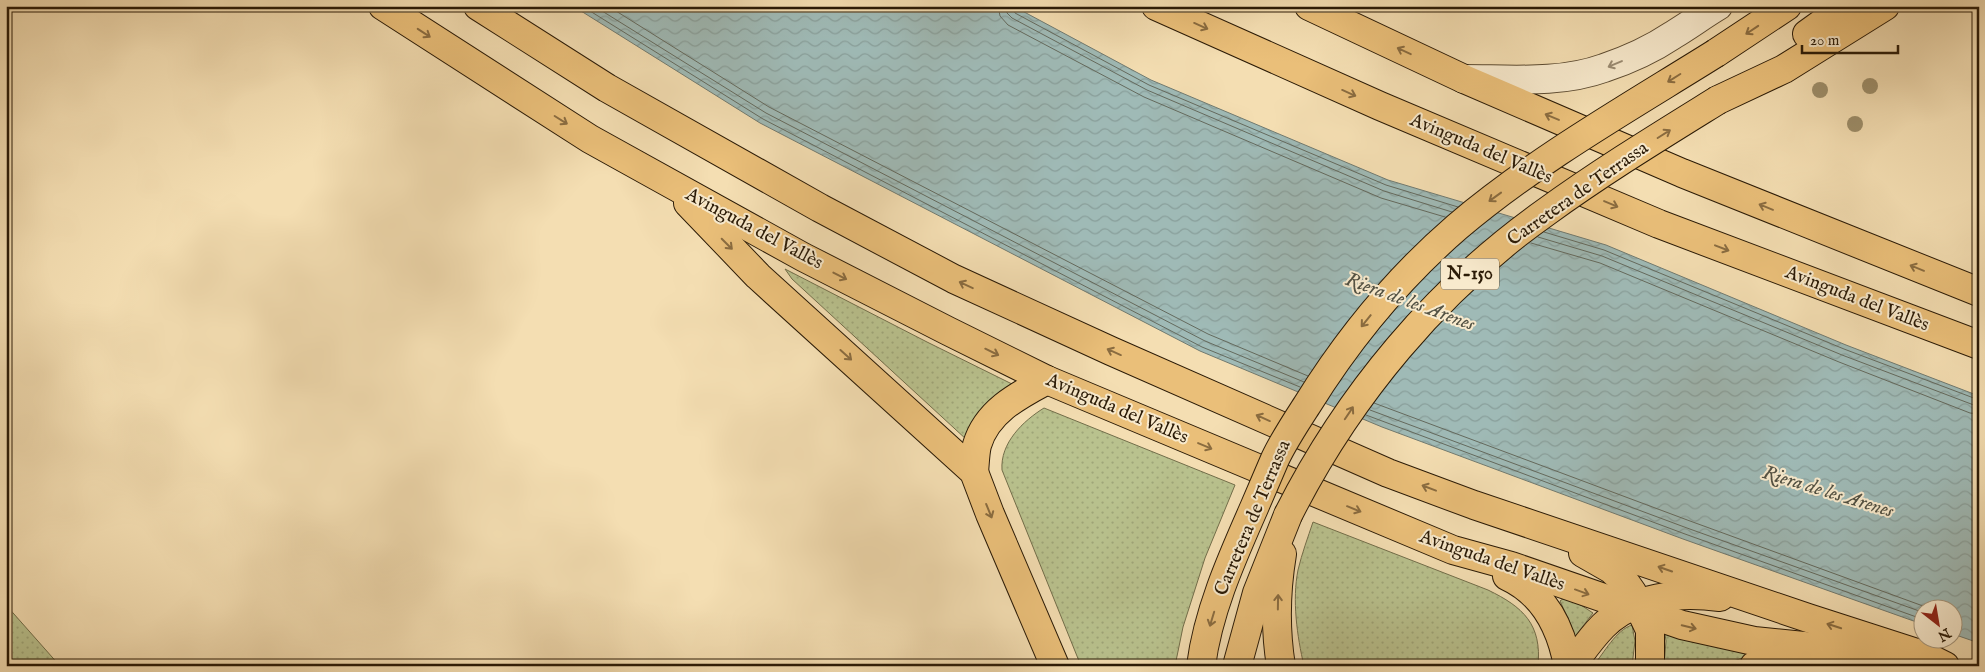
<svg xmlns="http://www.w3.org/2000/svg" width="1985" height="672" viewBox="0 0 1985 672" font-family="'IM FELL English',serif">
<defs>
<pattern id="grass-dots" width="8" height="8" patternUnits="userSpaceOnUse" patternTransform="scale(1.25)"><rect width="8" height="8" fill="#b9c28e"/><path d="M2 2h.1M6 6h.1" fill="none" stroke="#9fa679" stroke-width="1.8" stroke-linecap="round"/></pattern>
<pattern id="water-waves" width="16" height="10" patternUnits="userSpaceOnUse" patternTransform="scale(1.25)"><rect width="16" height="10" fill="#9fbab6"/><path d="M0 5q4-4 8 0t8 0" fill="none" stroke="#899f9b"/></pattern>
</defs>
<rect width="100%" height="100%" fill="#f4deb2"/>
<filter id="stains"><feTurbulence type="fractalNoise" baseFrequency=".004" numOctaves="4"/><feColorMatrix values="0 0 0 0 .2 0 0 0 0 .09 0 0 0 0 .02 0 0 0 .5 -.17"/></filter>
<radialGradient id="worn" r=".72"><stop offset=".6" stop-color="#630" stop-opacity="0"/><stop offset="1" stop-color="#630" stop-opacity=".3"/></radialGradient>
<g fill="url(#grass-dots)" stroke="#726e4a">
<path d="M 785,269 L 927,342 L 1012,384 L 994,398 L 967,440 L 792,279 Z"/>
<path d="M 1044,408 L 1235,485 L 1205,558 L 1183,627 L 1175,666 L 1081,666 L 1002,470 C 1000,443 1023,421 1044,408 Z"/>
<path d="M 1313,522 L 1488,590 C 1523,607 1542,624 1538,666 L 1304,666 C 1297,636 1292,600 1298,570 C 1302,553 1308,537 1313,522 Z"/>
<path d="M 1567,596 L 1593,613 L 1573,639 L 1571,625 L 1560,601 Z"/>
<path d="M 6,605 L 60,666 L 6,666 Z"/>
<path d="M 1632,625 L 1635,641 L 1632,666 L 1593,666 C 1604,653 1616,630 1632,625 Z"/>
<path d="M 1664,627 L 1769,650 L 1717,666 L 1664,666 L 1666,641 Z"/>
</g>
<path fill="url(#water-waves)" stroke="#707a70" d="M 573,6 L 1013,6 L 1151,80 L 1388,180 L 1606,245 L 1846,345 L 1979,396 L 1979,643 L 1953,634 L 1952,610 L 1922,610 L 1922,624 L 1683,539 L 1382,427 L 1200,351 L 760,123 Z"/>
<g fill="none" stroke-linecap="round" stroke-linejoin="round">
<g stroke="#646a5e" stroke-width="1">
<path d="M 582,6 L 763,119 L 1202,347 L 1300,387"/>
<path d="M 594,6 L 766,113 L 1205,341 L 1304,382"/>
<path d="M 608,6 L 769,107 L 1208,334 L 1308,376"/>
<path d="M 998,6 L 1000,16 L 1008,25 L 1144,97 L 1381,198 L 1445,217"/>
<path d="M 1005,6 L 1007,13 L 1012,18 L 1147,90 L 1384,191 L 1452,212"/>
<path d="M 1012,6 L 1015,13 L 1149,85 L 1386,185 L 1458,207"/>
<path d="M 1544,232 L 1604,250 L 1844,349 L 1979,400"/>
<path d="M 1538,237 L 1602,256 L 1842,355 L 1979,407"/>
<path d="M 1531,243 L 1600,263 L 1839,362 L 1970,413 L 1979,414"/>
<path d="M 1374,403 L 1690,521 L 1934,610"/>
<path d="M 1370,410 L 1687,528 L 1922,612"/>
<path d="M 1366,415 L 1685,534 L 1922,619"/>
</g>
<g stroke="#5c4b31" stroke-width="30">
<path id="minor" d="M 1464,79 C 1510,79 1560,84 1604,68 C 1628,60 1652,49 1673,35 C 1688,26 1703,15 1718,6"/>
</g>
<g stroke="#2a1a06" stroke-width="30">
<g id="major">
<path d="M 383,6 L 590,139 L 803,257 L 948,331 L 1047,380 L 1453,550 L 1511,566 L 1682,625 L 1754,641 L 1853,651 L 1910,666"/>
<path d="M 478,6 L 607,88 L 820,208 L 954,279 L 1111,351 L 1388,473 L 1474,505 L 1808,618 L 1923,655 L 1945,666"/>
<path d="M 1156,6 L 1380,106 L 1659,224 L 1979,345"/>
<path d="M 1309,6 L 1464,79 L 1682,173 L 1979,292"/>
<path d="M 1807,34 L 1846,6"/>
<path d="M 1716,53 L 1787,6"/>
<path d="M 1718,100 L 1784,69 L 1885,6"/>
<path d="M 688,203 L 758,276 L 974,472 L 990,514 L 1055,666"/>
<path d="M 974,472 C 975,463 975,453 977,445 C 987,411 1019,395 1047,380"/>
<path d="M 1583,553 L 1611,569 L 1625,582 L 1632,592 L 1650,630 L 1650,666"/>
<path d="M 1507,576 C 1544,593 1561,627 1568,666"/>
<path d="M 1237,666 L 1257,593 L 1288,515"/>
<path d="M 1281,666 C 1275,629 1276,590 1282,554"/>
<path d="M 1571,666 C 1581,653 1591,638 1603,626 C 1633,596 1679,592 1720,597"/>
<path d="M 1754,666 L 1803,653"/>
</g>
</g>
<use href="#minor" stroke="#f8eacd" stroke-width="28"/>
<use href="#major" stroke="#eabf79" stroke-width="28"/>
<g stroke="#2a1a06" stroke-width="30" stroke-linecap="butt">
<g id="major-bridge">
<path d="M 1288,515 C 1348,396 1437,289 1546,212 C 1601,172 1660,136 1718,100"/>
<path d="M 1201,666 C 1208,611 1232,558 1254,508 C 1261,492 1268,475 1275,459 C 1284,440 1296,422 1307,405 C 1348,339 1398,278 1457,227 C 1536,160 1628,108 1716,53"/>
</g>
</g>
<use href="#major-bridge" stroke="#eabf79" stroke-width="28"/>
</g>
<g fill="#9d8e6a">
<circle cx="1870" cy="86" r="8"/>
<circle cx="1820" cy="90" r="8"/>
<circle cx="1855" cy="124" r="8"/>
</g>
<defs><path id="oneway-shaft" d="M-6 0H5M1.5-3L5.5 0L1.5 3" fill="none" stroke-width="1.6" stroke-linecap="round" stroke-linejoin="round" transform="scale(1.25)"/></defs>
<g stroke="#8a6c40">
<use href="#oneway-shaft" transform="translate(1201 26) rotate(24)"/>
<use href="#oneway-shaft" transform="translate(1752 30) rotate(146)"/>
<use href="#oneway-shaft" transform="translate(424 33) rotate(33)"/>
<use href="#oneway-shaft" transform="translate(1404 51) rotate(-155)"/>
<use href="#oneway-shaft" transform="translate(1674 78) rotate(148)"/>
<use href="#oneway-shaft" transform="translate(1349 93) rotate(24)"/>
<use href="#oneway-shaft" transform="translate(1552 117) rotate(-157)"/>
<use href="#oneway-shaft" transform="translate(561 120) rotate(32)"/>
<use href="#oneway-shaft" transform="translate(1664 134) rotate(-32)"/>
<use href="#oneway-shaft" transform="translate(1495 197) rotate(144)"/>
<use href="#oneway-shaft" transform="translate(1611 204) rotate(23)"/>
<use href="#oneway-shaft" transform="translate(1766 207) rotate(-158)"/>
<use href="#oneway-shaft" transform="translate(727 244) rotate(45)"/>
<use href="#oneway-shaft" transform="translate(1722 248) rotate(21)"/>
<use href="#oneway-shaft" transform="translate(1917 268) rotate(-158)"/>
<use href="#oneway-shaft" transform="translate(840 276) rotate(27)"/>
<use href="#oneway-shaft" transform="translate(966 285) rotate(-155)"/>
<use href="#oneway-shaft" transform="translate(1366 321) rotate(129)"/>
<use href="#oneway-shaft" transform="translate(992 352) rotate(26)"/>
<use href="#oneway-shaft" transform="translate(1114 352) rotate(-156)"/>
<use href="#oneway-shaft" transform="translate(846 355) rotate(42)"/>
<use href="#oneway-shaft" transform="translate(1349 413) rotate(-56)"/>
<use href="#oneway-shaft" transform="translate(1263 418) rotate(-156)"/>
<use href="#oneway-shaft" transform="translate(1205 446) rotate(23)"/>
<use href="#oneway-shaft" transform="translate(1429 488) rotate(-159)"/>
<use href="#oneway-shaft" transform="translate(1354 509) rotate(22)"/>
<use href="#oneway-shaft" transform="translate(989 511) rotate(68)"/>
<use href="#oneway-shaft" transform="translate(1665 569) rotate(-161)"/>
<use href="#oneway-shaft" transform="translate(1582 592) rotate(20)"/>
<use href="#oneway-shaft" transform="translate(1278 602) rotate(-89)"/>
<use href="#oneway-shaft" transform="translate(1212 619) rotate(107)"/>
<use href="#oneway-shaft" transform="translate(1834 626) rotate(-162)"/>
<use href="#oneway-shaft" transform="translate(1689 627) rotate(14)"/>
</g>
<use stroke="#9b8c73" href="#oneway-shaft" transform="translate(1615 64) rotate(157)"/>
<g text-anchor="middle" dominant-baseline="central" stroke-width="4" stroke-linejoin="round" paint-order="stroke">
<rect fill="#f8eacd" stroke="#685842" stroke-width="1" x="1441" y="258.5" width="58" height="31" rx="4"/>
<g font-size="18" font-weight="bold" fill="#2a1a06">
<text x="1470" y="274">N-150</text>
</g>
<g font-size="19" fill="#2a1a06" stroke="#f8eacd">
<text transform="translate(1481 149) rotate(23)">Avinguda del Vallès</text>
<text transform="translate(1578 194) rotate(-35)">Carretera de Terrassa</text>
<text transform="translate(754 229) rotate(28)">Avinguda del Vallès</text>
<text transform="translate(1857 299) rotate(21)">Avinguda del Vallès</text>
<text transform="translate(1117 409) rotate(23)">Avinguda del Vallès</text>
<text transform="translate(1253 518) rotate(-67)">Carretera de Terrassa</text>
<text transform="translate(1492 561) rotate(19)">Avinguda del Vallès</text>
</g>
<g font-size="20" font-style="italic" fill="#535244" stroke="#f8eacd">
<text transform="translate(1410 302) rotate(20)">Riera de les Arenes</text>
<text transform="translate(1828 492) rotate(17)">Riera de les Arenes</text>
</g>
</g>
<rect width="1985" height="672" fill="none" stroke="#f4deb2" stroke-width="25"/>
<rect x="8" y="8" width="1970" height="657" fill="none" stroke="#2a1a06" stroke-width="2.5"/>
<rect x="12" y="12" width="1960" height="647" fill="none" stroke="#2a1a06"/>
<g transform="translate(1938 624) rotate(149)"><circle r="24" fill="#f8eacd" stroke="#a6977d"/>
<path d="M0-4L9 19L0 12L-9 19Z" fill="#8f2418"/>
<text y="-8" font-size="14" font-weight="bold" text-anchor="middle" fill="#2a1a06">N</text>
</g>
<path d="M1802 45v8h96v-8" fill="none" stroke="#2a1a06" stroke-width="2.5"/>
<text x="1810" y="45" font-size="15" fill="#2a1a06" stroke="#f8eacd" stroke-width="4" paint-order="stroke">20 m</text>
<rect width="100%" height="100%" filter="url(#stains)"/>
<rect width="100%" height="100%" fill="url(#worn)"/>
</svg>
